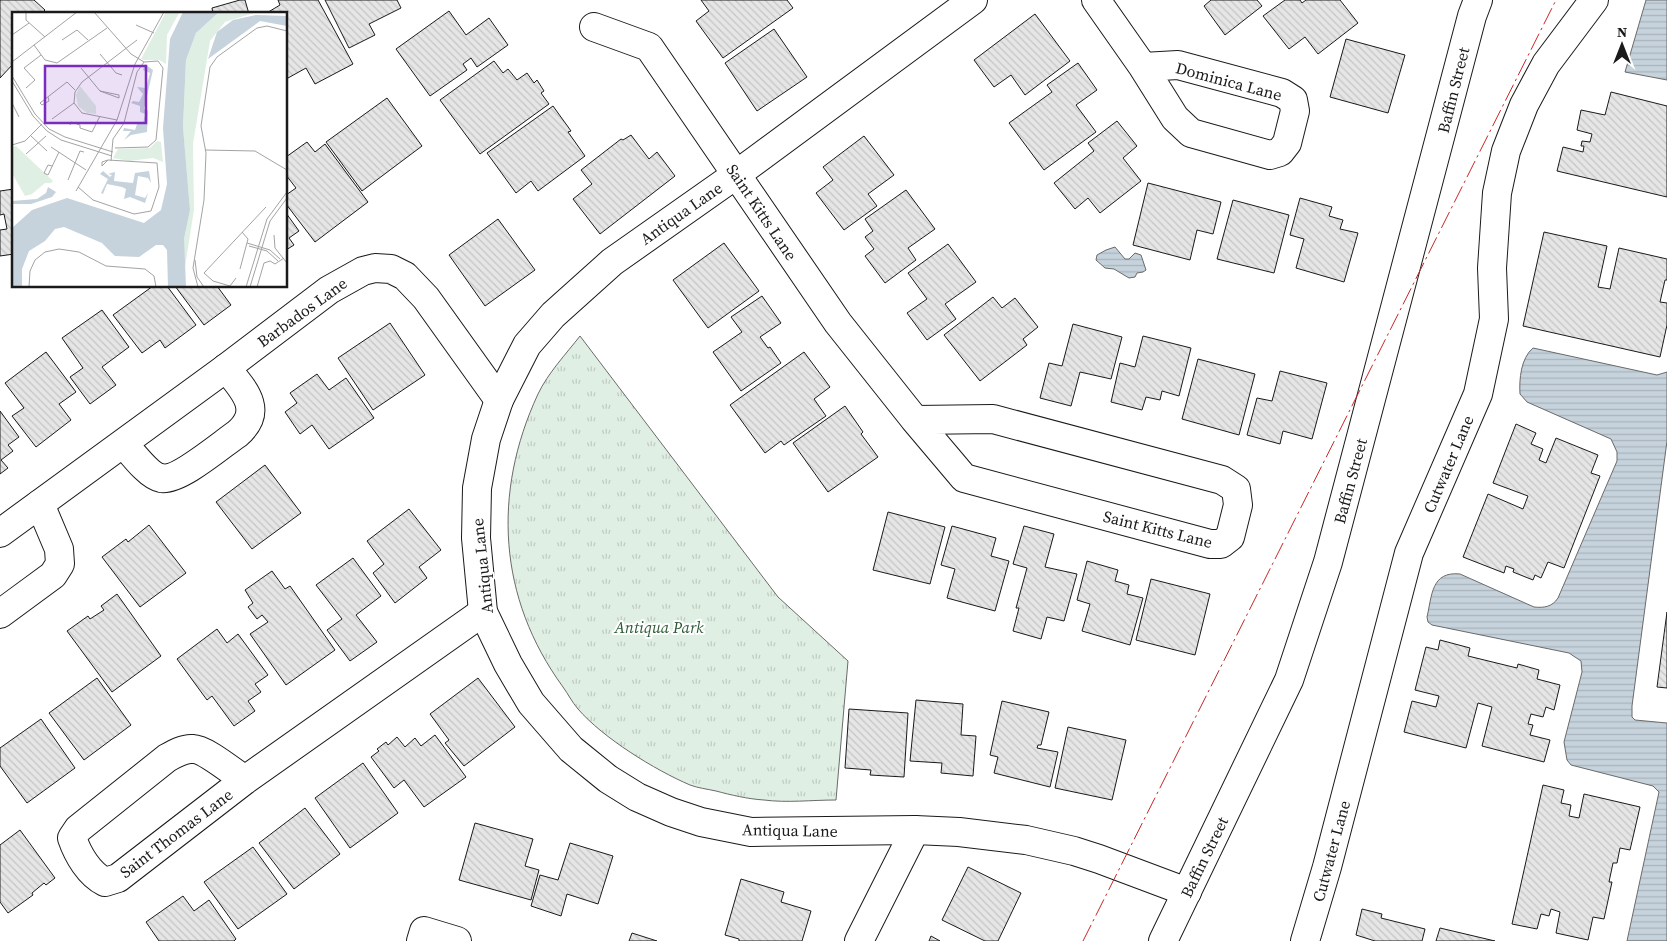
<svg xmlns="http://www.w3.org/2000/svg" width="1667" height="941" viewBox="0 0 1667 941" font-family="'Source Serif 4',serif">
<defs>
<pattern id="grass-tufts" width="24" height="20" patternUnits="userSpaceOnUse" patternTransform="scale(1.25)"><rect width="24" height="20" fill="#e0efe3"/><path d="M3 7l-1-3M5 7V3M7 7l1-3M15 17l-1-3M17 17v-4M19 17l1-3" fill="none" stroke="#c0ccc2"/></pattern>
<pattern id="water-rules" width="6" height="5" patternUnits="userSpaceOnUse" patternTransform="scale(1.25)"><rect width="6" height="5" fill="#c6d2dc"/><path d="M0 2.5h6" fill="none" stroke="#aab4bc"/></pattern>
<pattern id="building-back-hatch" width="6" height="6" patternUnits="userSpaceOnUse" patternTransform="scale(1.25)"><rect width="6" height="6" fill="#e6e6e6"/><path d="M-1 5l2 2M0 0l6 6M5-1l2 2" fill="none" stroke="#c5c5c5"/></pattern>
</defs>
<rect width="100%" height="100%" fill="#fff"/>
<path fill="url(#grass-tufts)" stroke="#6a6a6a" d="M 580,336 L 778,597 L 848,661 L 836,800 C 812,800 787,803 764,800 C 748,799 731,795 716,791 C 707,789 698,788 690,785 C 655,770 603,738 578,709 C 572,702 568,694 563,687 C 498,598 492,493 538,394 C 548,373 566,354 580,336 Z"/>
<g fill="url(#water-rules)" stroke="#6a6a6a">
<path d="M 1646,0 L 1667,0 L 1667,80 L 1625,72 Z"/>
<path d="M 1115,247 L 1125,259 L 1129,259 L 1135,253 L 1141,255 L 1146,270 L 1143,272 L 1137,273 L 1135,277 L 1129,278 L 1114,269 L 1105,268 L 1096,260 L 1097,255 L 1106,250 Z"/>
<path d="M 1533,348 L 1657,375 L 1667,372 L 1667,441 L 1632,706 L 1632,717 L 1635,720 L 1667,723 L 1667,941 L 1627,941 L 1659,792 L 1653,786 L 1571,765 L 1567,760 L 1564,742 L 1582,672 L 1581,661 L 1569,653 L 1432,625 L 1428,622 L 1427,617 C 1432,596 1431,571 1460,574 L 1534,607 C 1544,608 1552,607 1558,598 L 1617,461 L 1617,452 L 1611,439 L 1527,402 L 1520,394 C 1519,379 1521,358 1533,348 Z"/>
</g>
<g fill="url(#building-back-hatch)" stroke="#1a1a1a">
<path d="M 0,0 L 34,0 L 45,10 L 41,14 L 14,14 L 14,63 L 0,78 Z"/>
<path d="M 240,0 L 245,0 L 249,14 L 213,14 L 212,8 Z"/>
<path d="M 278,0 L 318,0 L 353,64 L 315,84 L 306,68 L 288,78 L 286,76 L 286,14 L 265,14 L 280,5 Z"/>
<path d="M 325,0 L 397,0 L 401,8 L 369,24 L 375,35 L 349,48 Z"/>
<path d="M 701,0 L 787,0 L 793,8 L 723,58 L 696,21 L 709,11 Z"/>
<path d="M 1211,0 L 1257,0 L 1262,6 L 1225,35 L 1204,6 Z"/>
<path d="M 1285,0 L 1300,0 L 1302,3 L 1306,0 L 1340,0 L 1358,23 L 1318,54 L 1305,37 L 1289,49 L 1263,16 Z"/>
<path d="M 449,11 L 466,35 L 489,18 L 508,45 L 477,67 L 471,58 L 463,64 L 467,70 L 430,96 L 396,49 Z"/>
<path d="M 1035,14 L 1070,61 L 1025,95 L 1011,75 L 994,87 L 974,60 Z"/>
<path d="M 774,29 L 807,77 L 757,111 L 725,63 Z"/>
<path d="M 1346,39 L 1405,55 L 1388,113 L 1330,97 Z"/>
<path d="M 494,61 L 503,73 L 508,69 L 517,80 L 527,73 L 534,83 L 537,80 L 544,91 L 541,93 L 549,104 L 480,154 L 440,100 Z"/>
<path d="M 1078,63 L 1097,90 L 1076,105 L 1096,132 L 1044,170 L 1009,123 L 1052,92 L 1047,85 Z"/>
<path d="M 1611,92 L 1667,106 L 1667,197 L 1557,171 L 1563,147 L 1583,152 L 1584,146 L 1581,146 L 1582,141 L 1590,142 L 1592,134 L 1577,130 L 1581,110 L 1605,115 Z"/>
<path d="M 387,98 L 422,146 L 362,191 L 326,142 Z"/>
<path d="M 553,106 L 571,131 L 568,132 L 585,156 L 538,191 L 531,181 L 516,193 L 487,153 Z"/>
<path d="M 1117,121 L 1137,146 L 1123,158 L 1141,181 L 1100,213 L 1088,198 L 1075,209 L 1054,183 L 1094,151 L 1088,143 Z"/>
<path d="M 631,135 L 649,159 L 657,152 L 675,176 L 600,234 L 573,199 L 592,184 L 581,170 L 621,139 L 623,140 Z"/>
<path d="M 864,136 L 894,175 L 868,194 L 877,206 L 844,230 L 816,193 L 833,180 L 823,167 Z"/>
<path d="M 307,142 L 315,152 L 325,144 L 368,202 L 315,242 L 286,204 L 286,195 L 296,188 L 286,175 L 286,157 Z"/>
<path d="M 1148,183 L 1221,202 L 1213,234 L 1197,230 L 1190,260 L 1133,245 Z"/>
<path d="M 14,189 L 14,254 L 0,256 L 0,230 L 7,229 L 4,214 L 0,215 L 0,191 Z"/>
<path d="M 906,190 L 935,229 L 908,248 L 916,260 L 885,283 L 865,256 L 874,249 L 865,237 L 873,231 L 865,219 Z"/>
<path d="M 1300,198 L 1332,207 L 1329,216 L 1343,220 L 1340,229 L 1358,233 L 1344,282 L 1296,268 L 1304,239 L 1290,235 Z"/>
<path d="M 1233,200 L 1289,215 L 1274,273 L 1217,259 Z"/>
<path d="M 286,213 L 299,231 L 289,238 L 294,245 L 286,250 Z"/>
<path d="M 498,219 L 535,270 L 485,306 L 449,255 Z"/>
<path d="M 1544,232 L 1607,246 L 1598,287 L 1610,289 L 1619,248 L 1667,259 L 1667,280 L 1665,280 L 1660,302 L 1667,303 L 1667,325 L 1660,357 L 1523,326 Z"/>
<path d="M 724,243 L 759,291 L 708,328 L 673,280 Z"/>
<path d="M 948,244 L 976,282 L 945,304 L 956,319 L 927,340 L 907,313 L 927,299 L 908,273 Z"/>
<path d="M 153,286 L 167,286 L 196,325 L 165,348 L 160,340 L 142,353 L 113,315 Z"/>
<path d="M 175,286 L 217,286 L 231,305 L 204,325 Z"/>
<path d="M 762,296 L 781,323 L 760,337 L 768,348 L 770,347 L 781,363 L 741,391 L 713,352 L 742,332 L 731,317 Z"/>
<path d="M 993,297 L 1002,308 L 1015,298 L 1038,327 L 1023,339 L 1027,345 L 980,381 L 944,335 Z"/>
<path d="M 102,310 L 129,347 L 102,367 L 116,385 L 90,404 L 70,377 L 83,368 L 62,338 Z"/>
<path d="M 390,323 L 425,375 L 373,410 L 338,358 Z"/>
<path d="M 1073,324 L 1122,337 L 1111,379 L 1080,372 L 1071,406 L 1040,398 L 1049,363 L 1062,366 Z"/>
<path d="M 1143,336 L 1191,348 L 1179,396 L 1162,391 L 1160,400 L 1146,397 L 1142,410 L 1111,402 L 1120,363 L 1135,367 Z"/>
<path d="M 46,352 L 76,392 L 59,404 L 71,420 L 36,447 L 12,416 L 24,408 L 5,383 Z"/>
<path d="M 804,352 L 830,387 L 814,399 L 826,416 L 784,445 L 781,441 L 765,453 L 730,405 Z"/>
<path d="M 1198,359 L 1255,374 L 1239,435 L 1182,419 Z"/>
<path d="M 1280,371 L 1327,383 L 1312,439 L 1283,431 L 1280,444 L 1247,435 L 1257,398 L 1272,401 Z"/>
<path d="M 317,374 L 329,390 L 346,378 L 374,418 L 329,449 L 312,425 L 300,434 L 285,412 L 297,403 L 290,393 Z"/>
<path d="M 845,406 L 863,432 L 861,434 L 878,457 L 828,492 L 793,443 Z"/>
<path d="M 0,411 L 19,437 L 8,445 L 13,451 L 1,460 L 8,468 L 0,474 Z"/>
<path d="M 1516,424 L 1536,433 L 1531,444 L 1543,449 L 1539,460 L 1546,463 L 1556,438 L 1598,455 L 1591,473 L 1600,476 L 1564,568 L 1548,562 L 1541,578 L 1535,575 L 1533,580 L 1513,572 L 1514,569 L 1506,566 L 1504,573 L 1463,557 L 1488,494 L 1523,509 L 1528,496 L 1493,483 Z"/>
<path d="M 265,465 L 301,513 L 252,549 L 216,502 Z"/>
<path d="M 409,509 L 441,550 L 419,567 L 427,578 L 395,603 L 373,573 L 384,564 L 367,541 Z"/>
<path d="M 888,512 L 945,527 L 930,584 L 873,570 Z"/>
<path d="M 149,525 L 186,573 L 140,607 L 102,557 L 126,539 L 128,542 Z"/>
<path d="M 952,526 L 996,538 L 991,556 L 1009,561 L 995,611 L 947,598 L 955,569 L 941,565 Z"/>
<path d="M 1024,526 L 1054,534 L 1045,567 L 1077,574 L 1064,621 L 1047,617 L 1041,639 L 1013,631 L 1019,608 L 1016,608 L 1027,568 L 1013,564 Z"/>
<path d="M 353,558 L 381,596 L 356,615 L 377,642 L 350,661 L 327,630 L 342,619 L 316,585 Z"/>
<path d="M 1087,561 L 1118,570 L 1115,581 L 1129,585 L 1127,594 L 1143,598 L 1130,645 L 1082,631 L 1090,604 L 1077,600 Z"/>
<path d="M 272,571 L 285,589 L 290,586 L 335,650 L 286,685 L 250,634 L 268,622 L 262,615 L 257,619 L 248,607 L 253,603 L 245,590 Z"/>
<path d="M 1151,579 L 1210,594 L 1195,655 L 1136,640 Z"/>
<path d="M 117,594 L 161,656 L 112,692 L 67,631 L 88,616 L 90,619 L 104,610 L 101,606 Z"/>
<path d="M 1667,612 L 1667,688 L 1657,687 Z"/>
<path d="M 217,629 L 227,643 L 238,634 L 268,675 L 255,684 L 261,692 L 248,701 L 255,711 L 234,726 L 212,696 L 207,700 L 177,659 Z"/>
<path d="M 1440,640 L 1470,648 L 1468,656 L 1517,668 L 1518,664 L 1539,670 L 1537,679 L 1560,685 L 1554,710 L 1546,707 L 1543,717 L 1531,714 L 1528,724 L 1533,725 L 1530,735 L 1550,740 L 1544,762 L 1482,746 L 1492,707 L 1478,703 L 1466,748 L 1404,732 L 1412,701 L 1436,707 L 1439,696 L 1415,690 L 1426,647 L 1438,650 Z"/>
<path d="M 97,678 L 131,725 L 84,760 L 49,713 Z"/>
<path d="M 478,678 L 515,727 L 464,766 L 445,743 L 449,740 L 430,714 Z"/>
<path d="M 916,700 L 963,704 L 961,735 L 976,736 L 973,776 L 941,773 L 942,763 L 910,761 Z"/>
<path d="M 1002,701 L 1049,712 L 1041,745 L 1038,745 L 1037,748 L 1058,752 L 1050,787 L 994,773 L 998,757 L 990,755 Z"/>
<path d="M 849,709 L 908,713 L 904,777 L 870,775 L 871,770 L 845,768 Z"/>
<path d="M 41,719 L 75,768 L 27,803 L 0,766 L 0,748 Z"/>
<path d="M 1068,727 L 1126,740 L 1112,800 L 1055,788 Z"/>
<path d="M 435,735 L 466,777 L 424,807 L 404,780 L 394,788 L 371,757 L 379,751 L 377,749 L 386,742 L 388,745 L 397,737 L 405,747 L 415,738 L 421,746 Z"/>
<path d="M 363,763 L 398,813 L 350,848 L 315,798 Z"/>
<path d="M 1543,785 L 1564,790 L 1561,803 L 1571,805 L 1569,816 L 1579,818 L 1584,794 L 1640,807 L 1630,850 L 1620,848 L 1617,863 L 1613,863 L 1609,882 L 1612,882 L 1604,919 L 1593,917 L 1588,940 L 1556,933 L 1560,912 L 1551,909 L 1549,916 L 1541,914 L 1537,929 L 1512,924 Z"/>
<path d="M 305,808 L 340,854 L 294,889 L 259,843 Z"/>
<path d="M 475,823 L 533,839 L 525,866 L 539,870 L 531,900 L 459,880 Z"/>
<path d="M 20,830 L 55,878 L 46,885 L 44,883 L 32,893 L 33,895 L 8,913 L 0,902 L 0,845 Z"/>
<path d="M 570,843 L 613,856 L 598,904 L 567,894 L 561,916 L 531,906 L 540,875 L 558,880 Z"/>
<path d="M 253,847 L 287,894 L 238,929 L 204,882 Z"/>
<path d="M 968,867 L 1021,893 L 998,941 L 985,941 L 942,920 Z"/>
<path d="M 741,879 L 784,892 L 781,902 L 811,911 L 802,941 L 739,941 L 739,939 L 725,935 Z"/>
<path d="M 183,896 L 194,911 L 209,900 L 236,939 L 234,941 L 159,941 L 146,922 Z"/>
<path d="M 1362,909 L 1382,914 L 1381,918 L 1425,929 L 1422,941 L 1375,941 L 1356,935 Z"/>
<path d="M 1440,928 L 1495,941 L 1436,941 Z"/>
<path d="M 632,933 L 657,941 L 629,941 Z"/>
<path d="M 931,936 L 940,941 L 929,941 Z"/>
</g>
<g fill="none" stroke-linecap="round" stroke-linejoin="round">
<g stroke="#1a1a1a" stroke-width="30">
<g id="street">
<path d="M 973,0 L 737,174 L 612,262 L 553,315 L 527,345 L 499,400 L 486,439 L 477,488 L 476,538 L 483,612 L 508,664 L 531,703 L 571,749 L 608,779 L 637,797 L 671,812 L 701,822 L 751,832 L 915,830 L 959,832 L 1026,840 L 1074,851 L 1099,859 L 1187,892"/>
<path d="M 1096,0 L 1143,67 L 1175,118 L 1191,133 L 1270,155 L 1280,152 L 1287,143 L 1295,111 L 1293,100 L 1282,93 L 1178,65 L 1143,67"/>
<path d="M 594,27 L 649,47 L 838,323 L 915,420 L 993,419 L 1222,480 L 1236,489 L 1238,505 L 1230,537 L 1221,544 L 1210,544 L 964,478 L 915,420"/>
<path d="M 124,444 C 132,453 149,476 161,478 C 178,482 222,444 237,434 C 265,410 243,389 226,368"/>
<path d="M 0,533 L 226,368 L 329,290 L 363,271 L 375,268 L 391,269 L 405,276 L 426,298 L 499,400"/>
<path d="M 0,614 L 53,575 L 60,564 L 59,549 L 40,504"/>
<path d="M 245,780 C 234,773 205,749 193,749 C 184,748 174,754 167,758 L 78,829 L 72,838 C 78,855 89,874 105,882 L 118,878 L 245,780 L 483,612"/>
<path d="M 421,941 L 424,931 L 457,941"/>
<path d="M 859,941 L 915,830"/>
<path d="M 1305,941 L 1327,867 L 1409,553 L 1478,394 L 1494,319 L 1492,268 L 1497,193 L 1506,151 L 1524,105 L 1546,64 L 1594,0"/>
</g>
</g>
<g stroke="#1a1a1a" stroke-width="30">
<path id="secondary" d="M 1163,941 L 1289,680 L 1328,562 L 1472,16 L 1478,0"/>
</g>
<use href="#street" stroke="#fff" stroke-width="28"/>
<use href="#secondary" stroke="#fff" stroke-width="28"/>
<path stroke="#c62828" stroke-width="1" stroke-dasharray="18 4 2.5 4" stroke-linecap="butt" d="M 1083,941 L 1556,0"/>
</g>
<g text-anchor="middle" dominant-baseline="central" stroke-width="4" stroke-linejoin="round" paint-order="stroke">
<g font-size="16" fill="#1a1a1a" stroke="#fff">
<text transform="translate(1229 81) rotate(15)">Dominica Lane</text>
<text transform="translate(1453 90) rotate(-76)">Baffin Street</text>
<text transform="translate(762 212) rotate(56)">Saint Kitts Lane</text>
<text transform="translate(681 213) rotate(-35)">Antiqua Lane</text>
<text transform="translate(302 312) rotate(-36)">Barbados Lane</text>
<text transform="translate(1448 464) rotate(-67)">Cutwater Lane</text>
<text transform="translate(1350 481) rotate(-75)">Baffin Street</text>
<text transform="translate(1158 529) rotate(14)">Saint Kitts Lane</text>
<text transform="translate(482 566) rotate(-96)">Antiqua Lane</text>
<text transform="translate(790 830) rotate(1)">Antiqua Lane</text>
<text transform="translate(176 833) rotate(-37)">Saint Thomas Lane</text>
<text transform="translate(1331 851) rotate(-75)">Cutwater Lane</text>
<text transform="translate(1204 857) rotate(-64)">Baffin Street</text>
</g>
<g font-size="16" font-style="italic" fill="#2b5a34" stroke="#fff">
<text x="659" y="627">Antiqua Park</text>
</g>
</g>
<g transform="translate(12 12)">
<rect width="275" height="275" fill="#fff"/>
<path d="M 154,0 L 167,1 L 155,23 L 154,52 L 147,48 L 132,48 L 129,47 ZM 68,74 L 84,94 L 84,102 L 75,101 L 66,94 L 64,83 ZM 145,129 L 149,130 L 151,150 L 141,146 L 117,149 L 101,146 L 106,137 L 138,136 ZM 4,134 L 41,169 L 39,171 L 33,171 L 20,182 L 13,184 L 0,161 L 0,135 Z" fill="#e0efe3"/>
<path d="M 207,0 L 245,0 L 213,10 L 198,29 L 181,132 L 182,198 L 172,261 L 172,227 L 178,198 L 171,116 L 174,48 L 184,21 Z" fill="#e0efe3"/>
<path d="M 12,146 L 34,166 L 22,179 L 0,159 Z" fill="#e0efe3"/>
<path d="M 171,0 L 207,0 L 184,21 L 174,48 L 171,115 L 178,198 L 172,227 L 174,275 L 156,275 L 155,238 L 151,233 L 144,233 L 127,245 L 103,244 L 90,231 L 52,215 L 43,217 L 33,229 L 17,239 L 10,257 L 10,275 L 0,275 L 0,216 L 20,198 L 55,186 L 132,211 L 149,198 L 155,172 L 151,116 L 158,27 ZM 244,3 L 275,4 L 275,14 L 248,9 L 196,47 L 205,20 L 221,8 ZM 133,52 L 141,58 L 132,97 L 136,99 L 135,120 L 119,123 L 112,128 L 119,119 L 111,119 L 112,116 L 123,118 L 125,112 L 131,112 L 133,102 L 128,100 L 128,94 L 119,91 L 121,89 L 127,90 L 131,82 L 125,75 L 134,76 L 138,61 L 131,58 ZM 91,159 L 98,165 L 100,163 L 96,162 L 103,160 L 102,169 L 121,171 L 123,161 L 137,159 L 139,171 L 136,166 L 126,164 L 123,183 L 133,186 L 136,181 L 133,191 L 118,185 L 112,187 L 114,177 L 110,175 L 95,172 L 91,182 L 89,181 L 96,167 L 88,162 ZM 36,175 L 44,180 L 40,185 L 19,192 L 0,192 L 0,189 L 25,187 L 34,181 Z" fill="#c6d2dc"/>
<path fill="none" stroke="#a3a3a3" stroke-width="1" d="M 14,0 L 14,8 L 33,25M 82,0 L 119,42 L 132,50M 124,13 L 142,21M 0,23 L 17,11M 50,28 L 65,18 L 76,28M 22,33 L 33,48 L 45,51 L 95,16M 88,42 L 104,61 L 110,63M 0,50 L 65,0M 69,56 L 88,79 L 107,83 L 107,86 L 88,79M 0,64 L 23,102 L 37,117 L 53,125 L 101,140M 0,69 L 21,104 L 35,119 L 49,128 L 100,144M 14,76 L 23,68 L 12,56 L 29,43M 0,91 L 7,105M 28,91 L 55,70 L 63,78M 28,91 L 30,93 L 37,89 L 36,85M 40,107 L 62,91M 105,108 L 70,101 L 62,91 L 63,80 L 70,70 L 125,28M 58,113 L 59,110 L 68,113 L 68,116 L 80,120 L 88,104M 19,124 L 35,139M 0,133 L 13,129 L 30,112M 39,135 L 74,158M 193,138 L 243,139 L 275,158M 14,142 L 34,124M 99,149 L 101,127 L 112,111 L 125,60 L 132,50 L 146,49 L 151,56 L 144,128 L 136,135 L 103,136M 36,163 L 47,140M 36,163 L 32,161 L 36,153 L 40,154M 56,168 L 68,139 L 72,140M 66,175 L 81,188 L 122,202 L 139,199 L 147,175 L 145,151 L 96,148 L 90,154 L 90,150 L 96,148M 64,179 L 105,108 L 123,52 L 152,0M 262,223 L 263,236 L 275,251M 235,231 L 258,238 L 268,247M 237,234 L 255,239 L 266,249M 183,248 L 185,265 L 192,275M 228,257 L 236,227 L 230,220M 224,266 L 218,274 L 201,269 L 192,261 L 254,195M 17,275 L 18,259 L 23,248 L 33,240 L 47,237 L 67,240 L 94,254 L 133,257 L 142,264 L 144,275M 186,275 L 181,256 L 192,188 L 194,141 L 189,114 L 198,55 L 205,45 L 245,16 L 255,14 L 275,19M 234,275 L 255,207 L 275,180M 238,275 L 258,209 L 275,186M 245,275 L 252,251 L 258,249 L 263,252 L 272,246"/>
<path fill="#7b2cbf" fill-opacity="0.15" stroke="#7b2cbf" stroke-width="2.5" d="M 33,54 L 134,54 L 134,111 L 33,111 Z"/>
<rect width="275" height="275" fill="none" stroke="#1a1a1a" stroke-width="2.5"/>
</g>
<g transform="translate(1622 45)" stroke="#ffffff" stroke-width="4" paint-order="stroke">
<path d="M0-4L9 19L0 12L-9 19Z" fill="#1a1a1a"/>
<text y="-8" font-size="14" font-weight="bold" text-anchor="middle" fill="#1a1a1a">N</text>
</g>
</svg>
